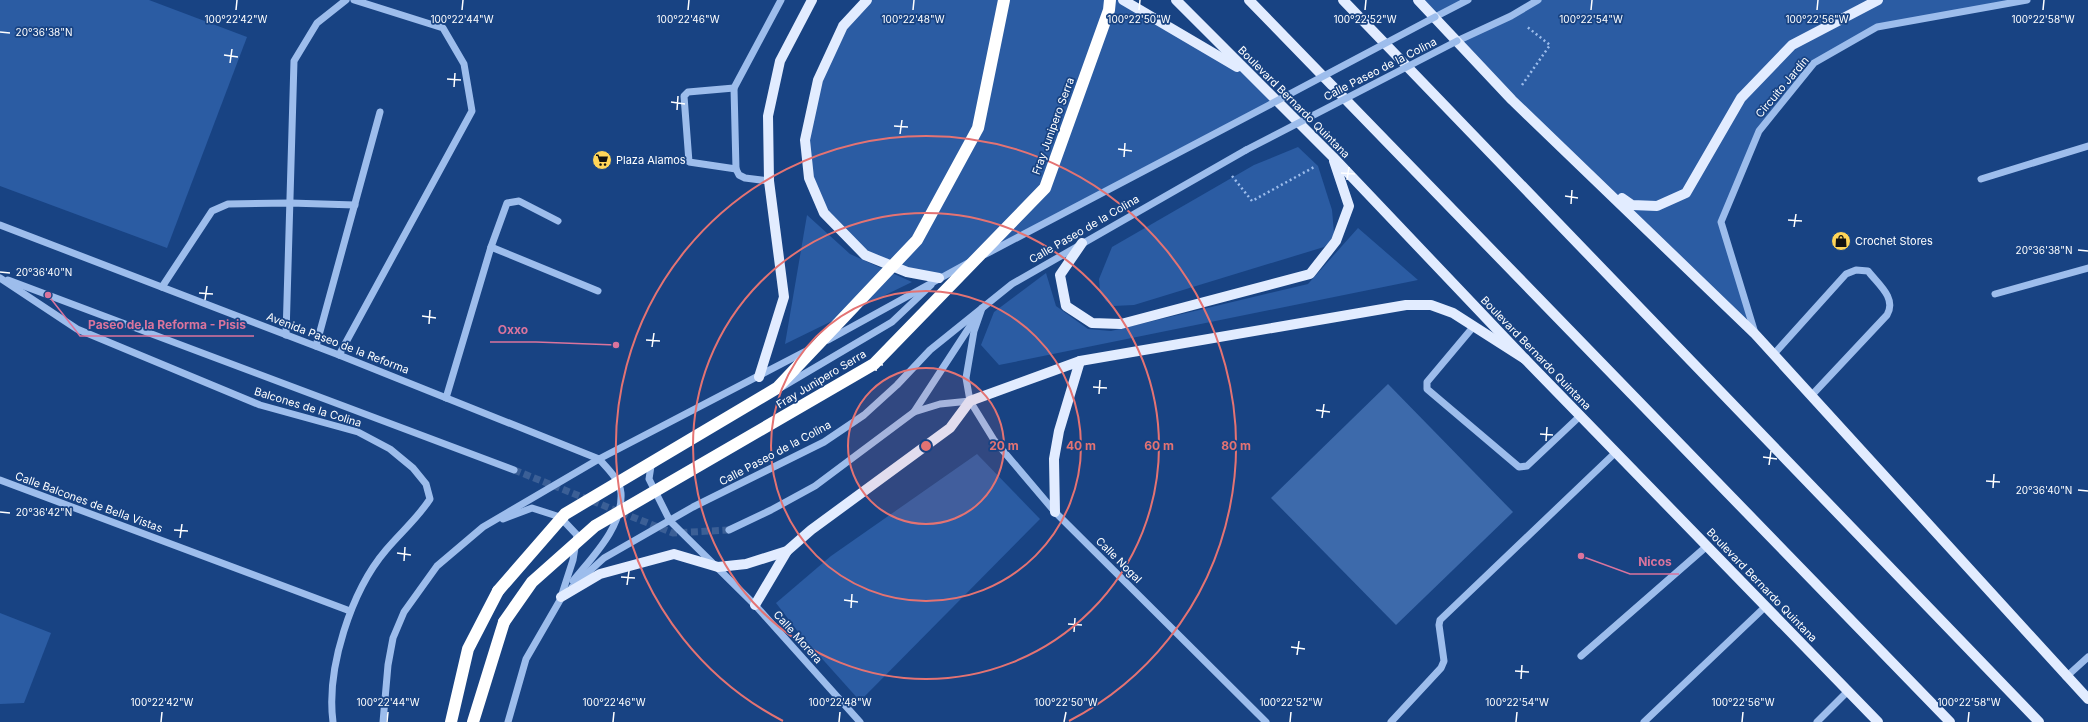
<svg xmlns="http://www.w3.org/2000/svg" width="2088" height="722" viewBox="0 0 2088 722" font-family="Inter,sans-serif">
<rect width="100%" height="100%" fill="#184383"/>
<g fill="#2b5ca3">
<path d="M 0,0 L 149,0 L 247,37 L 167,248 L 0,186 Z"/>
<path d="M 867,0 L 1123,0 L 1250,75 L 1276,101 L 939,278 L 865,255 L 824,213 L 809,178 L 805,140 L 818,80 L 843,26 Z"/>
<path d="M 1418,0 L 1468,0 L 1435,17 Z"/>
<path d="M 1538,0 L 2027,0 L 1877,27 L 1814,63 L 1759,131 L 1721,222 L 1755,334 L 1457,41 Z"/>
<path d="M 1298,147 L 1318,166 L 1332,210 L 1334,233 L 1331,241 L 1324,247 L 1134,305 L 1113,306 L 1106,301 L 1100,291 L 1099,279 L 1112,247 L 1254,165 Z"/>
<path d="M 807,215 L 850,254 L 912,282 L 785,344 Z"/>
<path d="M 1358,228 L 1418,280 L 999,365 L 981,345 L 994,312 L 1046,273 L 1056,306 L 1088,329 L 1111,331 L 1308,284 Z"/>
<path d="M 977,454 L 1040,519 L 860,701 L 799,633 L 776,603 L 831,556 Z"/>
<path d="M 0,613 L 51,633 L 24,703 L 0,704 Z"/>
</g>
<path fill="#3d6aab" d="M 1388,384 L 1513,512 L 1396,625 L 1271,498 Z"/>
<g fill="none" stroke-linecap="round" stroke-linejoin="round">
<path stroke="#3b5f96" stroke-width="7" stroke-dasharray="7 3.5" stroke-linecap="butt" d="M 514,470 L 673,533 L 729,530"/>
<g stroke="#9dbdec" stroke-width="2.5" stroke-dasharray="2 3" stroke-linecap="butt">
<path d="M 1522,85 L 1550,45 L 1526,26"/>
<path d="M 1232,176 L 1252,201 L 1316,166"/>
</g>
<g stroke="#9dbdec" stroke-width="7">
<path d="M 1435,17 L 1468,0"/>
<path d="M 1457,41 L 1511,16 L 1538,0"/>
<path d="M 734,88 L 688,92 L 684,96 L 689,162 L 736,169"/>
<path d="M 1981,179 L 2088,146"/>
<path d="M 769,181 L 745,178 L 739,175 L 736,169 L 734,88 L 781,0"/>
<path d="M 0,225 L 339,355 L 599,459 C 607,468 620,480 621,493 C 623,527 593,556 573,581"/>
<path d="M 491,247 L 507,203 L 519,201 L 558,221"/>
<path d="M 986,254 L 1271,104"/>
<path d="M 0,278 L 77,329 L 260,405 L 358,432 L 390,449 L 413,468 L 426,484 L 430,499 C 417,519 401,532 386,550 C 351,591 326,669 333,722"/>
<path d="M 8,280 L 514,470"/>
<path d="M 162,287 L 212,211 L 228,204 L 290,203 L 355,205"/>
<path d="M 1995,294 L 2088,268"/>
<path d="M 982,308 L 974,331 L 966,378 L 970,401 L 994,440 L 1055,512 L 1266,722"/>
<path d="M 1474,326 L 1427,382 L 1427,389 L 1519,467 L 1527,466 L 1580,416"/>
<path d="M 1755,333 L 1721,222 L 1759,131 L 1814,63 L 1877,27 L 2027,0"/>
<path d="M 286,335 L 294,61 L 317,23 L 346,0"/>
<path d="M 828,340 L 968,263"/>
<path d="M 316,346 L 380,112"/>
<path d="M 1774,354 L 1846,274 L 1856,270 L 1868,271 C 1878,284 1897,298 1887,315 L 1811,396"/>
<path d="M 339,355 L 472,111 L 464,64 L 443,28 L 354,0"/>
<path d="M 782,387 L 892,322 L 931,285"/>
<path d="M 446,398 L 491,247 L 598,291"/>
<path d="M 914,412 L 976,317"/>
<path d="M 655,463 L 651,466 L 649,479 L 670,521 L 755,605 L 860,722"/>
<path d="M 0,480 L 350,611"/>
<path d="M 503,519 L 532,508 L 560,517 L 577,535 L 573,560 L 561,597"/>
<path d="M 729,530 L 771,510 L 815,486 L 914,412 L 940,404 L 970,401"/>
<path d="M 572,587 L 604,558 L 693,507 L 824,442 L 864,415 L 897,385 L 930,350 L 1012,284 L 1246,150"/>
<path d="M 1581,656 L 1707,546"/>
<path d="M 2066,677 L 2088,657"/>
<path d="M 383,722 L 388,665 L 393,638 L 404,612 L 437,566 L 483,527 L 599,459 L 808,350"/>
<path d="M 508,722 L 526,659 L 563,595"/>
<path d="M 1391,722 L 1441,668 L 1444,661 L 1439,625 L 1440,620 L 1616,452"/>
<path d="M 1644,722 L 1766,606"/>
<path d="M 1817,722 L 1848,691"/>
</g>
<g stroke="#e2ecff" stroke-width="10">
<path d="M 867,0 L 843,26 L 818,80 L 805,140 L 809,178 L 824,213 L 865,255 L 907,272 L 939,278"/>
<path d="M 1123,0 L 1237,67"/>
<path d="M 1176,0 L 1333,157 L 1525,359 L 1878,722"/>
<path d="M 1249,0 L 1950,722"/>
<path d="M 1343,0 L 2039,722"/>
<path d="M 1418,0 L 1512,100 L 1755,334 L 2088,699"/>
<path d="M 1622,198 L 1632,205 L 1657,206 L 1686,193 L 1741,98 L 1792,45 L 1878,0"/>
<path d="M 1082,243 L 1060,275 L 1066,306 L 1092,323 L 1121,324 L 1310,274 L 1336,241 L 1349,206 L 1334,161"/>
<path d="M 759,377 L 784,297 L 769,181 L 768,116 L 780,61 L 812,0"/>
<path d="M 1055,512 L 1054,459 L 1059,431 L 1080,361"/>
<path d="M 561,597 L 600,574 L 674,554 L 718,567 L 746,564 L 787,551 L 811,530 L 950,428 L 970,401 L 1080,361 L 1406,305 L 1431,305 L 1453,313 L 1525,359"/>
<path d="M 755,605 L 787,551"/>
</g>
<g stroke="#fff" stroke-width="12">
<path d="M 451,722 L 468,649 L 498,591"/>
<path d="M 473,722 L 504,622"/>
</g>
<g stroke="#9dbdec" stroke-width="7">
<path d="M 1271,104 L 1435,17"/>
<path d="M 1246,150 L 1457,41"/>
</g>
<g stroke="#fff" stroke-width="12">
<path d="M 498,591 L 565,514 L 777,388 L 917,240 L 978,128 L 1004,0"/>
<path d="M 504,622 L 532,582 L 595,526 L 874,364 L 1045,188 L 1109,10 L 1110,0"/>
</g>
</g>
<path fill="none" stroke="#fff" stroke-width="1.5" d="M 236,10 L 237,0M 462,10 L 463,0M 688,10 L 689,0M 913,10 L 914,0M 1139,10 L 1140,0M 1365,10 L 1366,0M 1591,10 L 1592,0M 1817,10 L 1818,0M 2043,10 L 2044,0M 0,32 L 10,33M 224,55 L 238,57M 230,63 L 232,49M 447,79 L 461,80M 454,87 L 455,73M 671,102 L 685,104M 677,110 L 678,96M 894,126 L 908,127M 900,134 L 902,120M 1118,149 L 1132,151M 1124,157 L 1125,143M 1341,173 L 1355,174M 1347,180 L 1349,167M 1565,196 L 1578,198M 1571,204 L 1572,190M 1788,220 L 1802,221M 1794,227 L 1796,214M 2078,250 L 2088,251M 0,272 L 10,273M 199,293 L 213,294M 205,300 L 207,286M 422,316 L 436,318M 429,324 L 430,310M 646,340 L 660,341M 652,347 L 654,333M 869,363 L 883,365M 876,371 L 877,357M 1093,387 L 1107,388M 1099,394 L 1100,380M 1316,410 L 1330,412M 1322,418 L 1324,404M 1540,434 L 1553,435M 1546,441 L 1547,427M 1763,457 L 1777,459M 1769,465 L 1771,451M 1986,481 L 2000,482M 1993,488 L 1994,474M 2078,490 L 2088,491M 0,512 L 10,513M 174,530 L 188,531M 180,538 L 182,524M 397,553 L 411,555M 404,561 L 405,547M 621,577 L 635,578M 627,585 L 629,571M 844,600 L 858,602M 851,608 L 852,594M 1068,624 L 1082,625M 1074,632 L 1075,618M 1291,647 L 1305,649M 1297,655 L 1299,641M 1515,671 L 1529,672M 1521,679 L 1522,665M 161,722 L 162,712M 387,722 L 388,712M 613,722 L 614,712M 839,722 L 840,712M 1064,722 L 1066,712M 1290,722 L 1291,712M 1516,722 L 1517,712M 1742,722 L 1743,712M 1968,722 L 1969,712"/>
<circle cx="926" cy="446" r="78" fill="#e47373" fill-opacity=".12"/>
<g fill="none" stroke="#e47373" stroke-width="2">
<circle cx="926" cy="446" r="78"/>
<circle cx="926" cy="446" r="155"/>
<circle cx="926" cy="446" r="233"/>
<path d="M783 721A310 310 0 1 1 1069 721"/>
</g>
<defs>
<g id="supermarket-disc" transform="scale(1)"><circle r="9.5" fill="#ffd558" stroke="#184383"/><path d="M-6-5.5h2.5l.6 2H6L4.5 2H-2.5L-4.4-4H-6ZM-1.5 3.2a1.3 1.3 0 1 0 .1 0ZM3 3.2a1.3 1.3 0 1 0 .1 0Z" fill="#111"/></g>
<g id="shop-disc" transform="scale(1)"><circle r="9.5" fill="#ffd558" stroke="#184383"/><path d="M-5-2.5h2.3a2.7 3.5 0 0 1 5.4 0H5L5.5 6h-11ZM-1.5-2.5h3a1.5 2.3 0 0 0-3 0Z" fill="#111"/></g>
</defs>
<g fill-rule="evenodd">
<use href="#supermarket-disc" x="602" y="160"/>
<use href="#shop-disc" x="1841" y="241"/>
</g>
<g text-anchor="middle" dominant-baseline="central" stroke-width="3.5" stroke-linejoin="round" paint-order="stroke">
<g font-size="11" fill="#fff" stroke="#184383">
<text transform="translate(1380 69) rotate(-27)">Calle Paseo de la Colina</text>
<text transform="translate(1782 87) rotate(-50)">Circuito Jardín</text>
<text transform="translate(1294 102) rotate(45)">Boulevard Bernardo Quintana</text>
<text transform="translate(1053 126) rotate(-70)">Fray Junipero Serra</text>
<text transform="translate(1084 229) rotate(-30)">Calle Paseo de la Colina</text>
<text transform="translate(338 343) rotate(21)">Avenida Paseo de la Reforma</text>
<text transform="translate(1536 353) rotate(46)">Boulevard Bernardo Quintana</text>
<text transform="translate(821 379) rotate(-31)">Fray Junipero Serra</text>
<text transform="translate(308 407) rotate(17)">Balcones de la Colina</text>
<text transform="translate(775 453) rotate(-28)">Calle Paseo de la Colina</text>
<text transform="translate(89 502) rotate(20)">Calle Balcones de Bella Vistas</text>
<text transform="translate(1119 560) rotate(45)">Calle Nogal</text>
<text transform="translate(1762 585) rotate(46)">Boulevard Bernardo Quintana</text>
<text transform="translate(798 637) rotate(48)">Calle Morera</text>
</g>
<g font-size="11" fill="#fff" stroke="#184383" text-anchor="start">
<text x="616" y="160">Plaza Alamos</text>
<text x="1855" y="241">Crochet Stores</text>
</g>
</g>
<g font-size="10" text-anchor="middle" fill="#fff" stroke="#184383" stroke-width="3.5" stroke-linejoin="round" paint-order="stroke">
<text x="236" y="23">100°22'42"W</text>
<text x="462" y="23">100°22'44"W</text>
<text x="688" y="23">100°22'46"W</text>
<text x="913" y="23">100°22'48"W</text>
<text x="1139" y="23">100°22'50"W</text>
<text x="1365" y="23">100°22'52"W</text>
<text x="1591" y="23">100°22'54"W</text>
<text x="1817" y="23">100°22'56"W</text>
<text x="2043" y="23">100°22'58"W</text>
<text x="44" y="36">20°36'38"N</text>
<text x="2044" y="254">20°36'38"N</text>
<text x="44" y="276">20°36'40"N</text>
<text x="2044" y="494">20°36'40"N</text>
<text x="44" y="516">20°36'42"N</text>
<text x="162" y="706">100°22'42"W</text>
<text x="388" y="706">100°22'44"W</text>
<text x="614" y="706">100°22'46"W</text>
<text x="840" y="706">100°22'48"W</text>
<text x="1066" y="706">100°22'50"W</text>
<text x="1291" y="706">100°22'52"W</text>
<text x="1517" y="706">100°22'54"W</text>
<text x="1743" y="706">100°22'56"W</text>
<text x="1969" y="706">100°22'58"W</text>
</g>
<circle cx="926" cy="446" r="6" fill="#e47373" stroke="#184383" stroke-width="2"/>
<g font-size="12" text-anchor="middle" font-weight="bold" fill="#e47373" stroke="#184383" stroke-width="3.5" stroke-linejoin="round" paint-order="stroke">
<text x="1004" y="450">20 m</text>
<text x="1081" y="450">40 m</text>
<text x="1159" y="450">60 m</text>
<text x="1236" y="450">80 m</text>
</g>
<path fill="none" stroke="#da749d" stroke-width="1.5" d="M48 295L80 336H254M616 345L536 342H490M1581 556L1630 574H1679"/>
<g fill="#da749d" stroke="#184383" stroke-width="1.5">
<circle cx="48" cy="295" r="4"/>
<circle cx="616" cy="345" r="4"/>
<circle cx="1581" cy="556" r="4"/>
</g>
<g font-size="12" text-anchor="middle" font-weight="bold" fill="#da749d" stroke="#184383" stroke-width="3.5" stroke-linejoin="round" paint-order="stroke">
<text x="167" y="329">Paseo de la Reforma - Pisis</text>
<text x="513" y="334">Oxxo</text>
<text x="1655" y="566">Nicos</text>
</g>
</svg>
